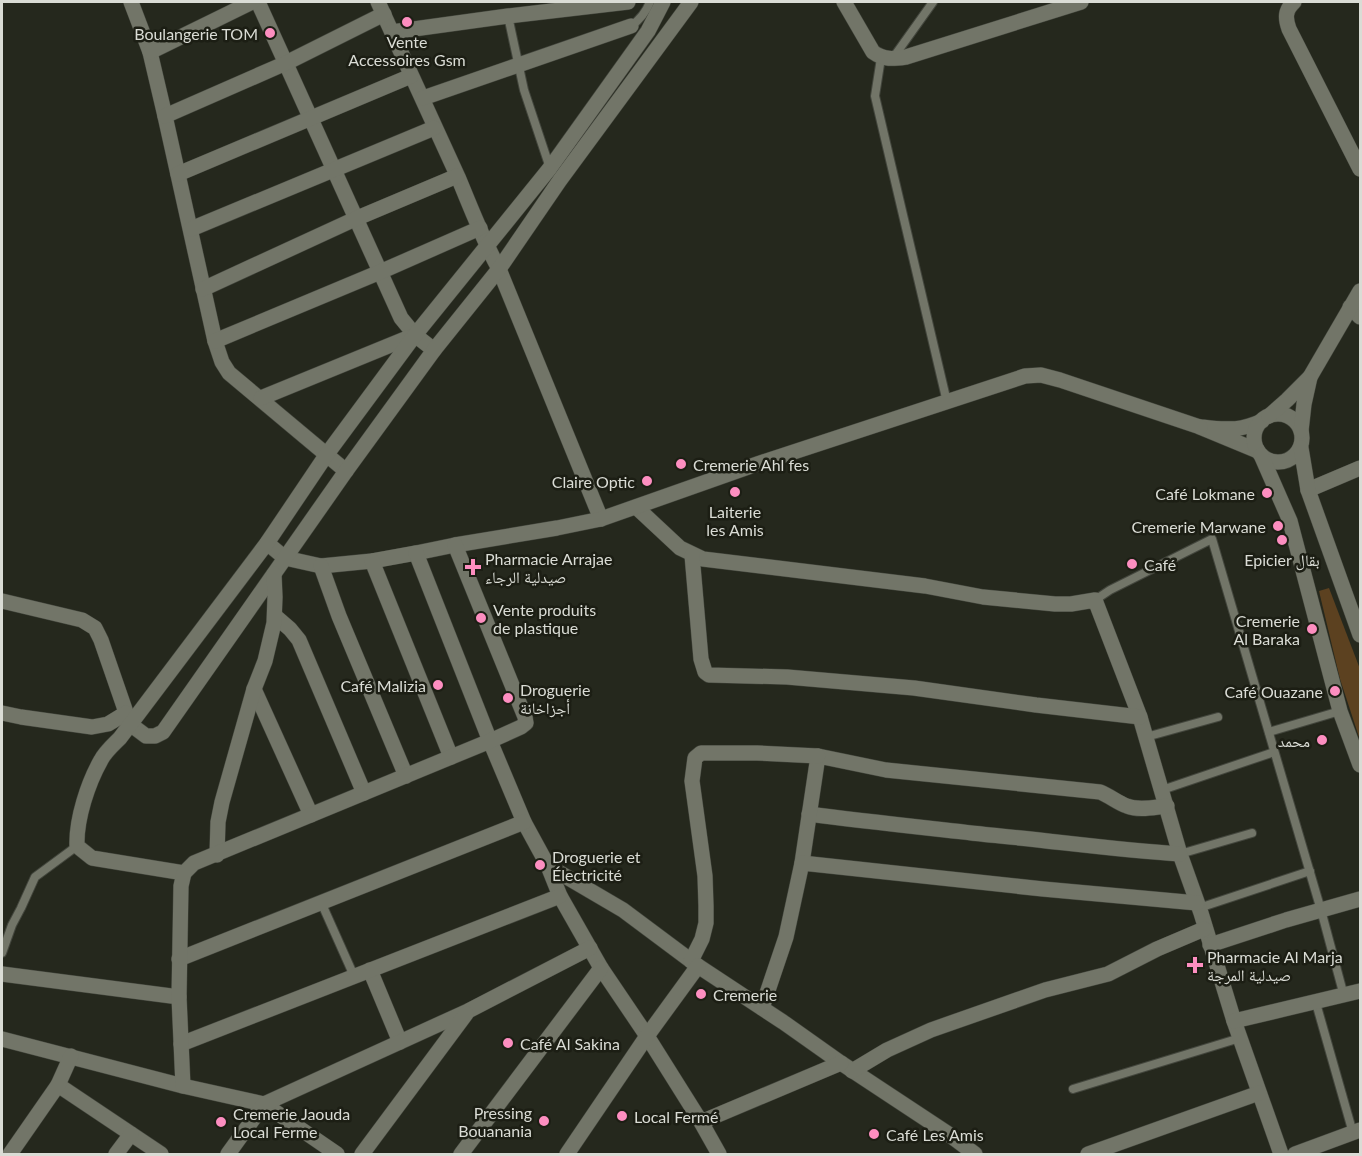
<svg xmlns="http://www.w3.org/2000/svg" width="1362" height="1156" viewBox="0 0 1362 1156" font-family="Lato,'Noto Naskh Arabic',sans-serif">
<rect width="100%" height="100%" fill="#25281d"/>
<path fill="#5c4120" d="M 1329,588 L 1360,669 L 1360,740 L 1340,679 L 1319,591 Z"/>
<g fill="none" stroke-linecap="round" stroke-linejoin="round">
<g stroke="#43463d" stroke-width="10">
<g id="lane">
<path d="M 508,16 L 524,90 L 550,168"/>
<path d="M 631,26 C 641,19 646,12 650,2"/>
<path d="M 881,58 L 875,96 L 947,402"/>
<path d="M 893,58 L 933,2"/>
<path d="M 1095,600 L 1110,590 L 1212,539 L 1321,910 L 1344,996"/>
<path d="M 1269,732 L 1340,711"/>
<path d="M 1146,737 L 1218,717"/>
<path d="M 1162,790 L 1274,752"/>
<path d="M 1180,854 L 1252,833"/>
<path d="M 321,902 L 354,976"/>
<path d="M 1199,908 L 1310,871"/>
<path d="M 2,953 L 12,925 L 21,908 L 35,877 L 77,846"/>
<path d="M 1316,1003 L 1353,1133"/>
<path d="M 1073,1089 L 1240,1038"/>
</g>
</g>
<g stroke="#43463d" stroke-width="16">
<g id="street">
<path d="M 131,2 L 150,52 L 165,116 L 215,341 L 222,362 L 229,373 L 346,471"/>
<path d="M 258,2 L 401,318 L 415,335 L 434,350"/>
<path d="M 378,2 C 405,60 431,119 458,177 C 471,208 483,240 499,269 L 601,519"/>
<path d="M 844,2 L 873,52 C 884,60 893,59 906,57 L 1081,2"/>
<path d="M 1294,2 C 1285,10 1285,18 1289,29 L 1360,169"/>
<path d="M 392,32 L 508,16 L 628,2"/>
<path d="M 150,52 L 252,2"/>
<path d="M 423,98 L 631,26"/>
<path d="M 165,116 L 286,63 L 384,14"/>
<path d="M 178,174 L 411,76"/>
<path d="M 191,229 L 434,128"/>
<path d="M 203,289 L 355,219 L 457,176"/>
<path d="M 1350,307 L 1360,317"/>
<path d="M 215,341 L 380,272 L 480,228"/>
<path d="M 261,398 L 415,335"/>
<path d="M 1258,451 L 1200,427 C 1227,429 1237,432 1262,421"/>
<path d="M 1308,490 L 1360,468"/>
<path d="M 636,507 L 680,548 L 703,559 L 925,586 L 983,597 L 1055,604 L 1071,604 L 1095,600 L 1140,717 L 1180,854 L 1201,913 L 1234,1021 L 1281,1154"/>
<path d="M 267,543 L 285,558 L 321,566 L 372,561 L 416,553 L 455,545 L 557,528 L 601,519 L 757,464 L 1025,376 L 1041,375 L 1060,380 L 1200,427"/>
<path d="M 416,553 L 490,741 L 524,822 L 548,866 L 560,896 L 601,968 L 647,1036 L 701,1122 L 719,1154"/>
<path d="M 692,555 L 701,659 L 705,672 L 709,675 L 787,677 L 914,688 L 1036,705 L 1140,717"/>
<path d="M 372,561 L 451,757"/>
<path d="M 321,566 L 339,616 L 406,776"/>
<path d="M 2,601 L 82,620 L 95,628 L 101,640 L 130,724 L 146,736 L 155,736 L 163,732 L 346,471 L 434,350 L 499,269 L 560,180 L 691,2"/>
<path d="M 275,616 L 290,629 L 299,640 L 364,793"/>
<path d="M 254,689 L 311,815"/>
<path d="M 2,713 L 21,717 L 92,727 L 108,724 L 126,713"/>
<path d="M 809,814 C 869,822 929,828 990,835 C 1054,841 1117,850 1180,854"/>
<path d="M 217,855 L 218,822 L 222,802 L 254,689 L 265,661 L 274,623 L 275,597 L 274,574"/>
<path d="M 802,863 L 818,756 L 886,770 L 1100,792 C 1110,796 1118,803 1127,806 C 1139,811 1155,807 1167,806"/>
<path d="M 548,866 L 623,910 L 698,966 L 783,1022 L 841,1063 L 947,1133 L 975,1154"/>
<path d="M 184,873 L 92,858 L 77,846 C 76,819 88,783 101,760 C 105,752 113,745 120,738 L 267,543 L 327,454 L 415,335 L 550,168 L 648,31 L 663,2"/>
<path d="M 1210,945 L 1286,920 L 1360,899"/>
<path d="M 179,959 L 524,822"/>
<path d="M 691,961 L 702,939 L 706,923 L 706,906 L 705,876 L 692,781 L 695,758 L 701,753 L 757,753 L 818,756"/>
<path d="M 370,970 L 400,1042"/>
<path d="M 2,974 L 179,997"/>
<path d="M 762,1008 L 786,937 L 802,863 L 1043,889 L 1197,903"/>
<path d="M 1234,1021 L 1360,991"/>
<path d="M 2,1039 L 183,1086 L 264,1104 L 337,1154"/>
<path d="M 181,1044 L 560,896"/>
<path d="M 852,1071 L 887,1050 L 931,1030 L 1045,990 L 1108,974 L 1157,949 L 1204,929"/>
<path d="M 58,1085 L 161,1154"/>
<path d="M 183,1086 L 179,997 L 181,886 L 184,873 L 194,863 L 490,741 L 521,727 L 526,723 L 525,717 L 455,545"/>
<path d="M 701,1122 L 841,1063"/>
<path d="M 10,1154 L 58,1085 L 71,1056"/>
<path d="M 116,1154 L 131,1134"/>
<path d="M 228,1154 L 264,1104 L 468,1011 L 590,948"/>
<path d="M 362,1154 L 466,1014"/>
<path d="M 461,1154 L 601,968"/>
<path d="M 567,1154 L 647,1036 L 698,966"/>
<path d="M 1088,1154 L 1259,1093"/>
<path d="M 1295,1154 L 1360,1130"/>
</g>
</g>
<g stroke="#43463d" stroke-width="16">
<g id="secondary">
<path d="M 1310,377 L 1360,291"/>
<circle cx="1278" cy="438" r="24"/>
<path d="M 1269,416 L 1287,400 L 1310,377 L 1304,404 L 1301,431"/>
<path d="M 1301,448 L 1308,490 L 1360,635"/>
<path d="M 1261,455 L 1290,521 L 1340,711 L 1360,765"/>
</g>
</g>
<use href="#lane" stroke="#727568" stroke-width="8"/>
<use href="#street" stroke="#727568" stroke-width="15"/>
<use href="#secondary" stroke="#727568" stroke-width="15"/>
</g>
<g fill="#fd8ec0" stroke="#1c1e14" stroke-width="2">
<circle cx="407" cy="22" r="6"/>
<circle cx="270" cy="33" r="6"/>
<circle cx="681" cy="464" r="6"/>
<circle cx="647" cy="481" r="6"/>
<circle cx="735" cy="492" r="6"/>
<circle cx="1267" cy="493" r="6"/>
<circle cx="1278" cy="526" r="6"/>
<circle cx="1282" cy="540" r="6"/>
<circle cx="1132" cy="564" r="6"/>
<path d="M470 558h6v6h6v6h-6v6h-6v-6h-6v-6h6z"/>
<circle cx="481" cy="618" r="6"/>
<circle cx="1312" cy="629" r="6"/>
<circle cx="438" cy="685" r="6"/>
<circle cx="1335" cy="691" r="6"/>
<circle cx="508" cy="698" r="6"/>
<circle cx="1322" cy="740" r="6"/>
<circle cx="540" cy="865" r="6"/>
<path d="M1192 956h6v6h6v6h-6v6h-6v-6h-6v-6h6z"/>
<circle cx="701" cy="994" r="6"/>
<circle cx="508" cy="1043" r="6"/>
<circle cx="622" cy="1116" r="6"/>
<circle cx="544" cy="1121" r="6"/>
<circle cx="221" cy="1122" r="6"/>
<circle cx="874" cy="1134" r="6"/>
</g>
<g text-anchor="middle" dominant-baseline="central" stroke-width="5" stroke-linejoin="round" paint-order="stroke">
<g font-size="16" fill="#dadcd5" stroke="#1c1e14" text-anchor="start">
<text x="258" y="33" text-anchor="end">Boulangerie TOM</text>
<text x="407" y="41" text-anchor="middle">Vente<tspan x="407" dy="18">Accessoires Gsm</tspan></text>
<text x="693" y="464">Cremerie Ahl fes</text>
<text x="635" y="481" text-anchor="end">Claire Optic</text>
<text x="1255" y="493" text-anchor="end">Café Lokmane</text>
<text x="735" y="511" text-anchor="middle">Laiterie<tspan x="735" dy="18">les Amis</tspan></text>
<text x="1266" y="526" text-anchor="end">Cremerie Marwane</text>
<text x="485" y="558">Pharmacie Arrajae<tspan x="485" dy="18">صيدلية الرجاء</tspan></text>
<text x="1282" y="559" text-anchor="middle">Epicier بقال</text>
<text x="1144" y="564">Café</text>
<text x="493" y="609">Vente produits<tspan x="493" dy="18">de plastique</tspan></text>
<text x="1300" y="620" text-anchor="end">Cremerie<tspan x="1300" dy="18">Al Baraka</tspan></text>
<text x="426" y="685" text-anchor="end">Café Malizia</text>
<text x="520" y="689">Droguerie<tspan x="520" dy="18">أجزاخانة</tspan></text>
<text x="1323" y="691" text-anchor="end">Café Ouazane</text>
<text x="1310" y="740" text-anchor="end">محمد</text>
<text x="552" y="856">Droguerie et<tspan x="552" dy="18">Électricité</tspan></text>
<text x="1207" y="956">Pharmacie Al Marja<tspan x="1207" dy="18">صيدلية المرجة</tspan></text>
<text x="713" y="994">Cremerie</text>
<text x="520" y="1043">Café Al Sakina</text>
<text x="532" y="1112" text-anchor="end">Pressing<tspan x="532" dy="18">Bouanania</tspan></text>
<text x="233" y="1113">Cremerie Jaouda<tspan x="233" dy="18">Local Ferme</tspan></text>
<text x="634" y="1116">Local Fermé</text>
<text x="886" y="1134">Café Les Amis</text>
</g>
</g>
<rect width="1362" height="1156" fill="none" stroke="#dadcd5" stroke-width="6"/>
</svg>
